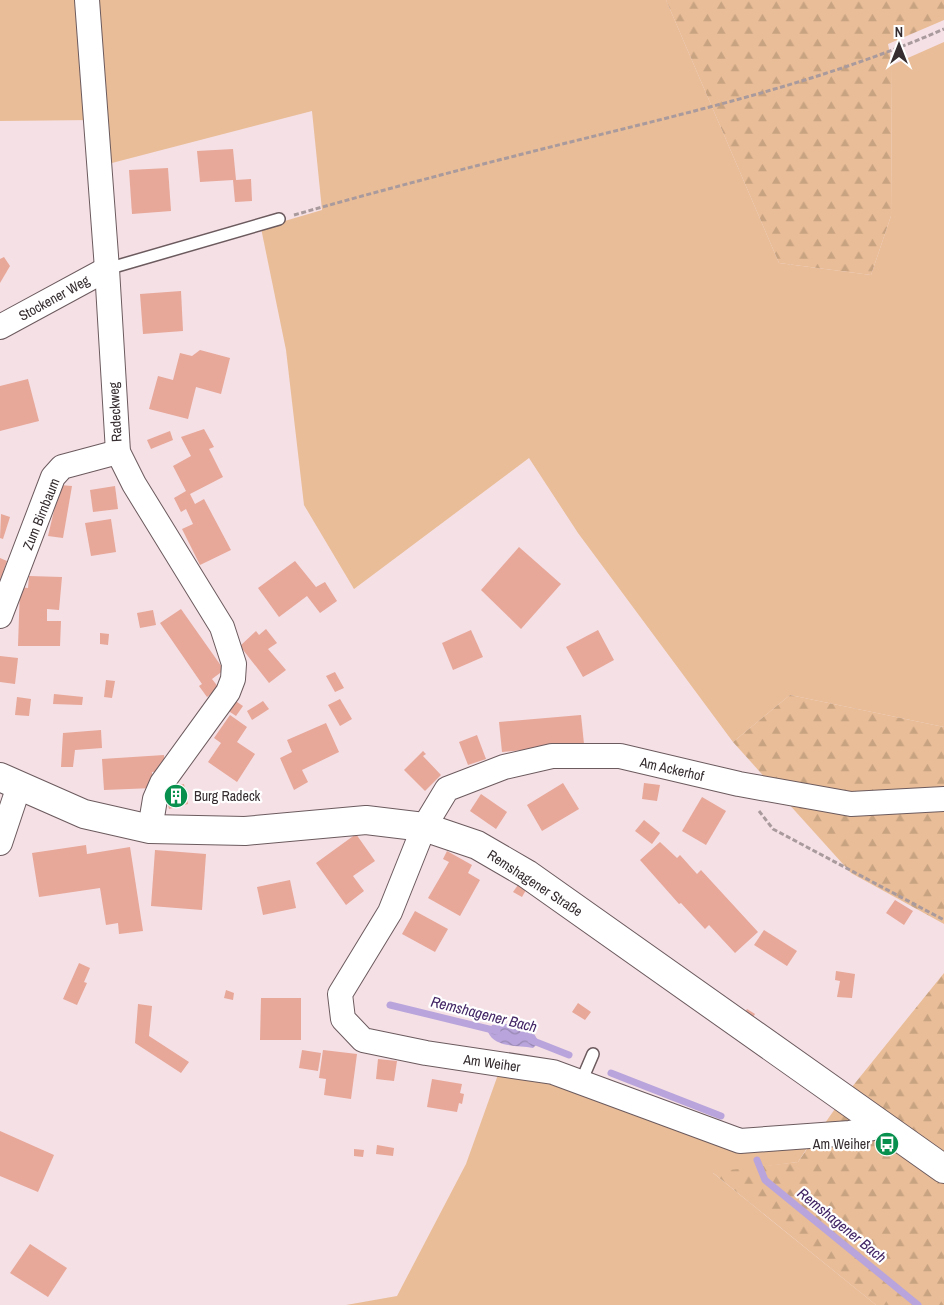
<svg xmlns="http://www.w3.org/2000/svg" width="944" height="1305" viewBox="0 0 944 1305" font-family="'Archivo Narrow',sans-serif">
<defs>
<pattern id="forest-firs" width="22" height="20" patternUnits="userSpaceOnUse" patternTransform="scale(1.25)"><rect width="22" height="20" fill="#e9bd97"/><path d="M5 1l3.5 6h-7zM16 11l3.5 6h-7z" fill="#c8a382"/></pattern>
<pattern id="water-waves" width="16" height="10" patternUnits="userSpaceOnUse" patternTransform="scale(1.25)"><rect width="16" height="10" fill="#b9a5db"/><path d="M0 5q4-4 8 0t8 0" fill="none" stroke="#9787b2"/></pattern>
</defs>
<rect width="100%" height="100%" fill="#f5e0e5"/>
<g fill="#e9bd97">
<path d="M 0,0 L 83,0 L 92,120 L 0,121 Z"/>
<path d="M 94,0 L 666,0 L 779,263 L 871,275 L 891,216 L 892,65 L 944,42 L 944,727 L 790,695 L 733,742 L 578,533 L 529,458 L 354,589 L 304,505 L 286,350 L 261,228 L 322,210 L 312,111 L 108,164 Z"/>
<path d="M 500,1069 L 550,1076 L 737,1146 L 811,1142 L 798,1162 L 713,1173 L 876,1305 L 346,1305 L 397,1296 L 466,1164 Z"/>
</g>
<g fill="url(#forest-firs)">
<path d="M 666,0 L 944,0 L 944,20 L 888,44 L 892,65 L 891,216 L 871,275 L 779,263 Z"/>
<path d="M 790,695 L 944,727 L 944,924 L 851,873 L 733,742 Z"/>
<path d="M 944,973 L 944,1305 L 876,1305 L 712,1172 L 798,1162 L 839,1103 Z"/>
</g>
<path fill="url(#water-waves)" d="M 507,1024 L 531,1029 L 539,1042 L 533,1048 C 517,1045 495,1048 488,1032 L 492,1025 Z"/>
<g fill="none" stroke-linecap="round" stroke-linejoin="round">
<g stroke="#b9a5db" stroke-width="7">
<path d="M 390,1005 L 497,1031"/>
<path d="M 531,1040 L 569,1055"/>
<path d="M 611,1073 L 721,1116"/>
<path d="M 757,1160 L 765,1180 L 918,1305"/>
</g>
</g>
<g fill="#e7a799">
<path d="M 233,149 L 236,180 L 251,179 L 252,201 L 235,202 L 233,180 L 200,182 L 197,151 Z"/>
<path d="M 168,168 L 171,211 L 132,214 L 129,170 Z"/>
<path d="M 4,257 L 10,266 L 0,283 L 0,259 Z"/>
<path d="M 181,291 L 183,331 L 143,334 L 140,294 Z"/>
<path d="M 200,350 L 230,358 L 221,394 L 196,387 L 188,419 L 149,409 L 158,376 L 173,380 L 180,353 L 192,356 Z"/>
<path d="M 28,379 L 39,421 L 0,431 L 0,386 Z"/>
<path d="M 204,429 L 214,447 L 209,449 L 223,477 L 190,494 L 195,504 L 204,499 L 231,550 L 200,565 L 182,529 L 193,524 L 186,509 L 181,512 L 174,498 L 186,491 L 173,466 L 191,456 L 181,437 Z"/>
<path d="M 170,431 L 173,440 L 151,449 L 147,440 Z"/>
<path d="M 60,485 L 72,486 L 63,538 L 48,536 Z"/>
<path d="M 115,486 L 118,509 L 93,512 L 90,490 Z"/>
<path d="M 1,514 L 10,517 L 3,539 L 0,538 Z"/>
<path d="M 111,519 L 116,552 L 91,556 L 85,523 Z"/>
<path d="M 519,547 L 561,584 L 521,629 L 481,590 Z"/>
<path d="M 0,558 L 7,561 L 0,582 Z"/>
<path d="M 295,561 L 316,587 L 325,582 L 337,601 L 320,613 L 307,596 L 279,617 L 258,588 Z"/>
<path d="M 29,576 L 62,577 L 59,610 L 47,609 L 47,621 L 61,621 L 60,646 L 18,646 L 20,587 L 28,588 Z"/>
<path d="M 181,609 L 224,670 L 212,679 L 219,688 L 207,697 L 199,686 L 202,684 L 160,623 Z"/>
<path d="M 153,610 L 156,625 L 140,628 L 137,613 Z"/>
<path d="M 266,629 L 277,643 L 268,649 L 286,670 L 269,683 L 240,646 L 256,631 L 259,635 Z"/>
<path d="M 471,630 L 483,657 L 453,670 L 442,643 Z"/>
<path d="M 598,630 L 614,660 L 583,677 L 566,647 Z"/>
<path d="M 100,633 L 109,634 L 108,645 L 100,644 Z"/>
<path d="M 0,656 L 18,658 L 15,684 L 0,682 Z"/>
<path d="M 335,672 L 344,688 L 335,692 L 326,676 Z"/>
<path d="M 106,680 L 115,681 L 112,698 L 104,697 Z"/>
<path d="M 54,694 L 83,697 L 82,705 L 53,704 Z"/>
<path d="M 17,697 L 31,699 L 29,716 L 15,715 Z"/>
<path d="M 340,699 L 352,719 L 340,726 L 328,705 Z"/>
<path d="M 234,700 L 243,706 L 236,716 L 227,710 Z"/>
<path d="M 263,701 L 269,709 L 252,720 L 247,711 Z"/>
<path d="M 230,715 L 247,727 L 237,742 L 255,754 L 237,782 L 208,762 L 221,743 L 214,738 Z"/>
<path d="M 581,715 L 584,744 L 502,752 L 499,722 Z"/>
<path d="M 326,723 L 339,752 L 302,770 L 308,782 L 294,790 L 280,758 L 292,752 L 287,740 Z"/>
<path d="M 101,730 L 102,748 L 75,750 L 73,767 L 61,767 L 63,733 Z"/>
<path d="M 477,735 L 486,759 L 468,765 L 459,742 Z"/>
<path d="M 423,751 L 426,754 L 423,756 L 441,775 L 425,791 L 404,770 Z"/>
<path d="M 164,755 L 165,771 L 152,772 L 153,788 L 104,790 L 102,759 Z"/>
<path d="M 563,783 L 579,809 L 542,831 L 527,805 Z"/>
<path d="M 644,783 L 660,785 L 657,801 L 642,799 Z"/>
<path d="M 184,784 L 188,804 L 169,809 L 164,789 Z"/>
<path d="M 481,794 L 507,812 L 496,829 L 470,811 Z"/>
<path d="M 702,797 L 726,811 L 706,845 L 682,831 Z"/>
<path d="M 644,820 L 660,833 L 652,844 L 635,831 Z"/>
<path d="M 356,834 L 375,861 L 353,876 L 364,891 L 346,905 L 316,863 Z"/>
<path d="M 660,842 L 677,858 L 680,855 L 697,874 L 701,870 L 758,932 L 735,953 L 709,925 L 705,929 L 681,903 L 679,904 L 640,860 Z"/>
<path d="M 86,845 L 87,854 L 130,847 L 143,931 L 119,934 L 118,923 L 106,925 L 100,888 L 39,897 L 32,853 Z"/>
<path d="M 155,850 L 206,854 L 202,910 L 151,906 Z"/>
<path d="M 447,851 L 472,865 L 468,873 L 480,880 L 460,916 L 428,898 L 449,862 L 443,859 Z"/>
<path d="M 290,880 L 296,908 L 263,915 L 257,887 Z"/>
<path d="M 518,885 L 526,890 L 522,897 L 513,892 Z"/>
<path d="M 895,900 L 913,911 L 904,925 L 886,913 Z"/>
<path d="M 415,911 L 448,929 L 435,952 L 402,934 Z"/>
<path d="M 764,930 L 797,951 L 787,966 L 754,945 Z"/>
<path d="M 79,963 L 90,968 L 84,982 L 87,983 L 77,1005 L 63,999 Z"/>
<path d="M 836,971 L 855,974 L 852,998 L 837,997 L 840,981 L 835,980 Z"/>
<path d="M 226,990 L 234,993 L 233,1000 L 224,998 Z"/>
<path d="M 261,998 L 301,998 L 301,1040 L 260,1040 Z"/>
<path d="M 578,1003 L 591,1012 L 585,1020 L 572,1012 Z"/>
<path d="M 138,1004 L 152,1006 L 149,1036 L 189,1062 L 181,1073 L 135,1043 Z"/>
<path d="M 747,1009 L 755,1014 L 752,1019 L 744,1014 Z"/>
<path d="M 302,1050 L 321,1053 L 318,1071 L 299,1068 Z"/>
<path d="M 323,1050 L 357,1054 L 351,1099 L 324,1095 L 326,1079 L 319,1078 Z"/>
<path d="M 378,1059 L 397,1061 L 394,1081 L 376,1079 Z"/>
<path d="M 432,1079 L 462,1084 L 460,1093 L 464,1094 L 462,1104 L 459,1103 L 457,1112 L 427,1107 Z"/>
<path d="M 0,1131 L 54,1155 L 38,1192 L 0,1176 Z"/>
<path d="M 377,1145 L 394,1148 L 393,1156 L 376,1154 Z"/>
<path d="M 354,1149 L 364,1150 L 363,1157 L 354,1156 Z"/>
<path d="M 30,1244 L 67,1268 L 48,1297 L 10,1273 Z"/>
</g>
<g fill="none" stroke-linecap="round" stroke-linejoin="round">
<g stroke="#6b5a5e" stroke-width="14">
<g id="service">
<path d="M 107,269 L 279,219"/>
<path d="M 581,1082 L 593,1054"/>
</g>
</g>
<g stroke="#6b5a5e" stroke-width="26">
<g id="minor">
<path d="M 87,0 L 107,269 L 118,452 L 134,484 L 222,627 L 234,664 L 233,679 L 228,692 L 162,783 L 155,799 L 150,829"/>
<path d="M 0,327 L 107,269"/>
<path d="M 0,616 L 53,477 L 62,467 L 118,452"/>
<path d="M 0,843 L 19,786"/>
<path d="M 882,1126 L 850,1133 L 740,1141 L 553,1072 L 426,1053 L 363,1040 L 343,1019 L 340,994 L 390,912 L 424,827 L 447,789 L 504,767 L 552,756 L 620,756 L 739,784 L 851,804 L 944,799"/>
</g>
</g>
<g stroke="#6b5a5e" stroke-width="30">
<path id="tertiary" d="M 0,777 L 84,814 L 150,829 L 245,831 L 366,820 L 424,827 L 477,845 L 527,874 L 944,1169"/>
</g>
<g stroke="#a99a9d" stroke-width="3" stroke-dasharray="5 2.5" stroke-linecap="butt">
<path d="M 294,215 C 403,184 513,156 623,129 C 732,102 841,74 944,29"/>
<path d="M 759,811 L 773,829 L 944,920"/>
</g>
<use href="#service" stroke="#fff" stroke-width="11"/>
<use href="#minor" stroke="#fff" stroke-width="24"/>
<use href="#tertiary" stroke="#fff" stroke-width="28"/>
</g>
<defs>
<g id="building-disc" transform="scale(1.25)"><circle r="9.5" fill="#08904e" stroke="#fff"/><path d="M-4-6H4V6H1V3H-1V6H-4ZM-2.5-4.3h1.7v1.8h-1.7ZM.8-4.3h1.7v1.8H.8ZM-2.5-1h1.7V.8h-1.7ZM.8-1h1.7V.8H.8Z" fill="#fff"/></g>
<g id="bus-disc" transform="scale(1.25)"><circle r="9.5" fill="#08904e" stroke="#fff"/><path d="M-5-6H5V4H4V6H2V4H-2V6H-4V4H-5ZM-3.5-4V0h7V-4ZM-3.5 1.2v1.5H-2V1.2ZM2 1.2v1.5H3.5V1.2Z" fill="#fff"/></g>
</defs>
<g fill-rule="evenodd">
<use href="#building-disc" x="176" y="796"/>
<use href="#bus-disc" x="887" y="1144"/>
</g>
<g text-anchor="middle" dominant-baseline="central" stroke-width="4.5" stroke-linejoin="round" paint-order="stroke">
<g font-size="14" fill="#352d2f" stroke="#fff">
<text transform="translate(54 298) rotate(-29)">Stockener Weg</text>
<text transform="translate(115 412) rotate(-93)">Radeckweg</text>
<text transform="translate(41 514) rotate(-68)">Zum Birnbaum</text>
<text transform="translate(672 769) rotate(13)">Am Ackerhof</text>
<text transform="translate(535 883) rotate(33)">Remshagener Straße</text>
<text transform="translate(492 1063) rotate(8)">Am Weiher</text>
</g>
<g font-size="14" fill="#352d2f" stroke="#fff" text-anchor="start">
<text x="194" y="796">Burg Radeck</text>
<text x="870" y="1144" text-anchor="end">Am Weiher</text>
</g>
<g font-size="15" font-style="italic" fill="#422565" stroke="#fff">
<text transform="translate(484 1014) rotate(14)">Remshagener Bach</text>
<text transform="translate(842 1225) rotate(39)">Remshagener Bach</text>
</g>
</g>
<g transform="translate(899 45)" stroke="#ffffff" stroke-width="4" paint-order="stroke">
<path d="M0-4L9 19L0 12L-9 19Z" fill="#352d2f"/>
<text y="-8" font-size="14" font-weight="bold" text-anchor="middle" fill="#352d2f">N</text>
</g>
</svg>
